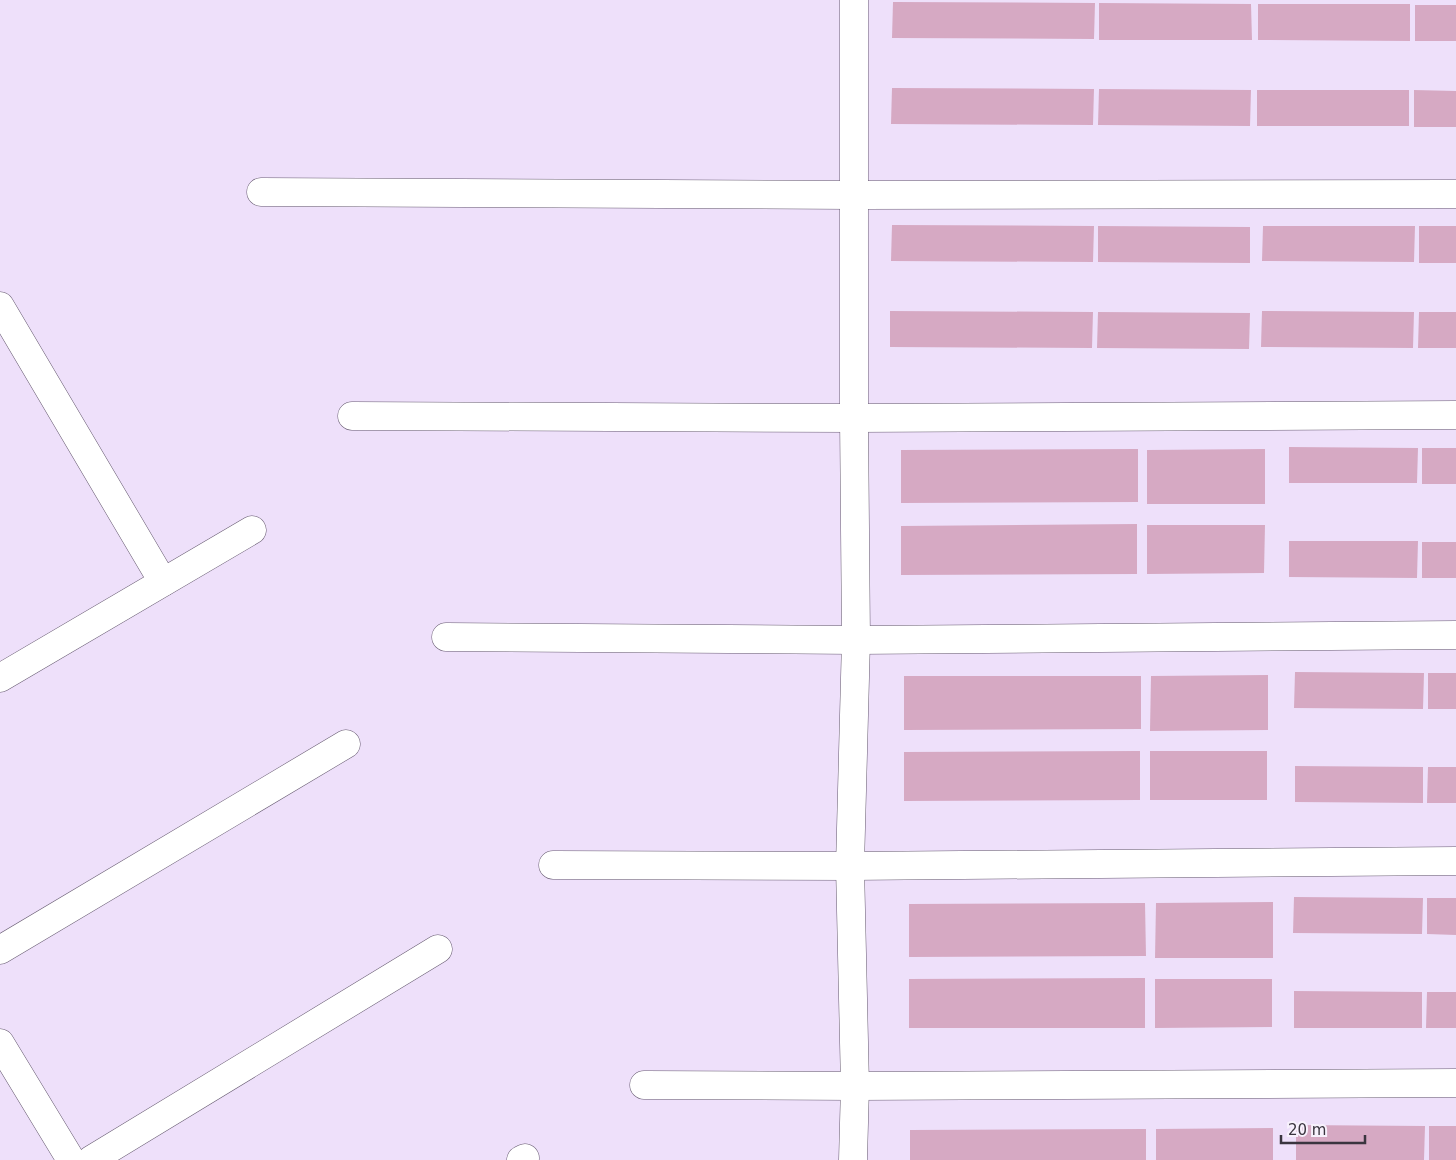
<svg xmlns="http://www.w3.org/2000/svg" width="1456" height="1160" viewBox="0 0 1456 1160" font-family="'DejaVu Sans',sans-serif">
<rect width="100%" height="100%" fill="#eee0fa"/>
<g fill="#d6a9c3">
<path d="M 893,2 L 1095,3 L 1094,39 L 892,38 Z"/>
<path d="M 1099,3 L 1251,4 L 1252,40 L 1099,40 Z"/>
<path d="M 1258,4 L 1410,4 L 1410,41 L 1258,40 Z"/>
<rect x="1415" y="5" width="41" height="36"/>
<path d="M 892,88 L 1094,89 L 1093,125 L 891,124 Z"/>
<path d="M 1099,89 L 1251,90 L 1250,126 L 1098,125 Z"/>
<rect x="1257" y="90" width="152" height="36"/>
<path d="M 1414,90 L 1456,91 L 1456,127 L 1414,127 Z"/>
<path d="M 892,225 L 1094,226 L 1093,262 L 891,261 Z"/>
<path d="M 1098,226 L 1250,227 L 1250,263 L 1098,262 Z"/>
<path d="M 1263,226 L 1415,226 L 1414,262 L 1262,261 Z"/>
<rect x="1419" y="226" width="37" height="37"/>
<path d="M 890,311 L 1093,312 L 1092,348 L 890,347 Z"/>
<path d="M 1262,311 L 1414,312 L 1413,348 L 1261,347 Z"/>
<path d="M 1098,312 L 1250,313 L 1249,349 L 1097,348 Z"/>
<path d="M 1419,312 L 1456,312 L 1456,348 L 1418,348 Z"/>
<path d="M 1289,447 L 1418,448 L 1417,483 L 1289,483 Z"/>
<rect x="1422" y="448" width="34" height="36"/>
<path d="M 1138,449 L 1138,502 L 901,503 L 901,450 Z"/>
<path d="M 1265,449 L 1265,504 L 1147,504 L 1147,450 Z"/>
<path d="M 1137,524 L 1137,574 L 901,575 L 901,526 Z"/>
<path d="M 1147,525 L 1265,525 L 1264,573 L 1147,574 Z"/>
<path d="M 1289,541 L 1418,541 L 1417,578 L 1289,577 Z"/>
<rect x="1422" y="542" width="34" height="36"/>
<path d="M 1295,672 L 1424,673 L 1423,709 L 1294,708 Z"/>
<rect x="1428" y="673" width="28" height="36"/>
<path d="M 1268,675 L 1268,730 L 1150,731 L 1151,676 Z"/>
<path d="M 904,676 L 1141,676 L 1141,729 L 904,730 Z"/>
<path d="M 1140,751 L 1140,800 L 904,801 L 904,752 Z"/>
<rect x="1150" y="751" width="117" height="49"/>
<path d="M 1295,766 L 1423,767 L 1423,803 L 1295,802 Z"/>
<path d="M 1428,767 L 1456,767 L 1456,803 L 1427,803 Z"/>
<path d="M 1294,897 L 1423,898 L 1422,934 L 1293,933 Z"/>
<path d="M 1427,898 L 1456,898 L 1456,935 L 1427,934 Z"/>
<path d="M 1273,902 L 1273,958 L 1155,958 L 1156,903 Z"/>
<path d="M 1145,903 L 1146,956 L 909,957 L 909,904 Z"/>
<path d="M 1145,978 L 1145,1028 L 909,1028 L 909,979 Z"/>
<path d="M 1155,979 L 1272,979 L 1272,1027 L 1155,1028 Z"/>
<path d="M 1294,991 L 1422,992 L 1422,1028 L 1294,1028 Z"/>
<path d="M 1427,992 L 1456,992 L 1456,1028 L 1426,1028 Z"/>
<path d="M 1296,1125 L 1425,1126 L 1424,1160 L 1296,1160 Z"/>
<rect x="1429" y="1126" width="27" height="34"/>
<path d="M 1273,1128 L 1273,1160 L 1156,1160 L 1156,1129 Z"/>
<path d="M 1146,1129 L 1146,1160 L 910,1160 L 910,1130 Z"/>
</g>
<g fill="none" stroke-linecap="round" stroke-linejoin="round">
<g stroke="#665a70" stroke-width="29">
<g id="minor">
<path d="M 261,192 L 853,195 L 1456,194"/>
<path d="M 0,306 L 163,582"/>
<path d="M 352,416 L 854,418 L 1456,415"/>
<path d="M 446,637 L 856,640 L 1456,635"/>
<path d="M 0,678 L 252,530"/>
<path d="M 553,865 L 850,866 L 1456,861"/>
<path d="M 0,950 L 346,744"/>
<path d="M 0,1043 L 71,1160"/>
<path d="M 644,1085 L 855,1086 L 1456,1083"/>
<path d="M 91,1160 L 438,949"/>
<path d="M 521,1160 L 525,1158"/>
<path d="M 853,1160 L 855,1086 L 850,866 L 856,640 L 854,418 L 854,0"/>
</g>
</g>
<use href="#minor" stroke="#fff" stroke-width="28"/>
</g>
<path d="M1281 1135v8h84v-8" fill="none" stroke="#3a353f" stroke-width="2.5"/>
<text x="1288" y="1135" font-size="15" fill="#3a353f" stroke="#f7f1fc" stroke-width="4" paint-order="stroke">20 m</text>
</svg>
